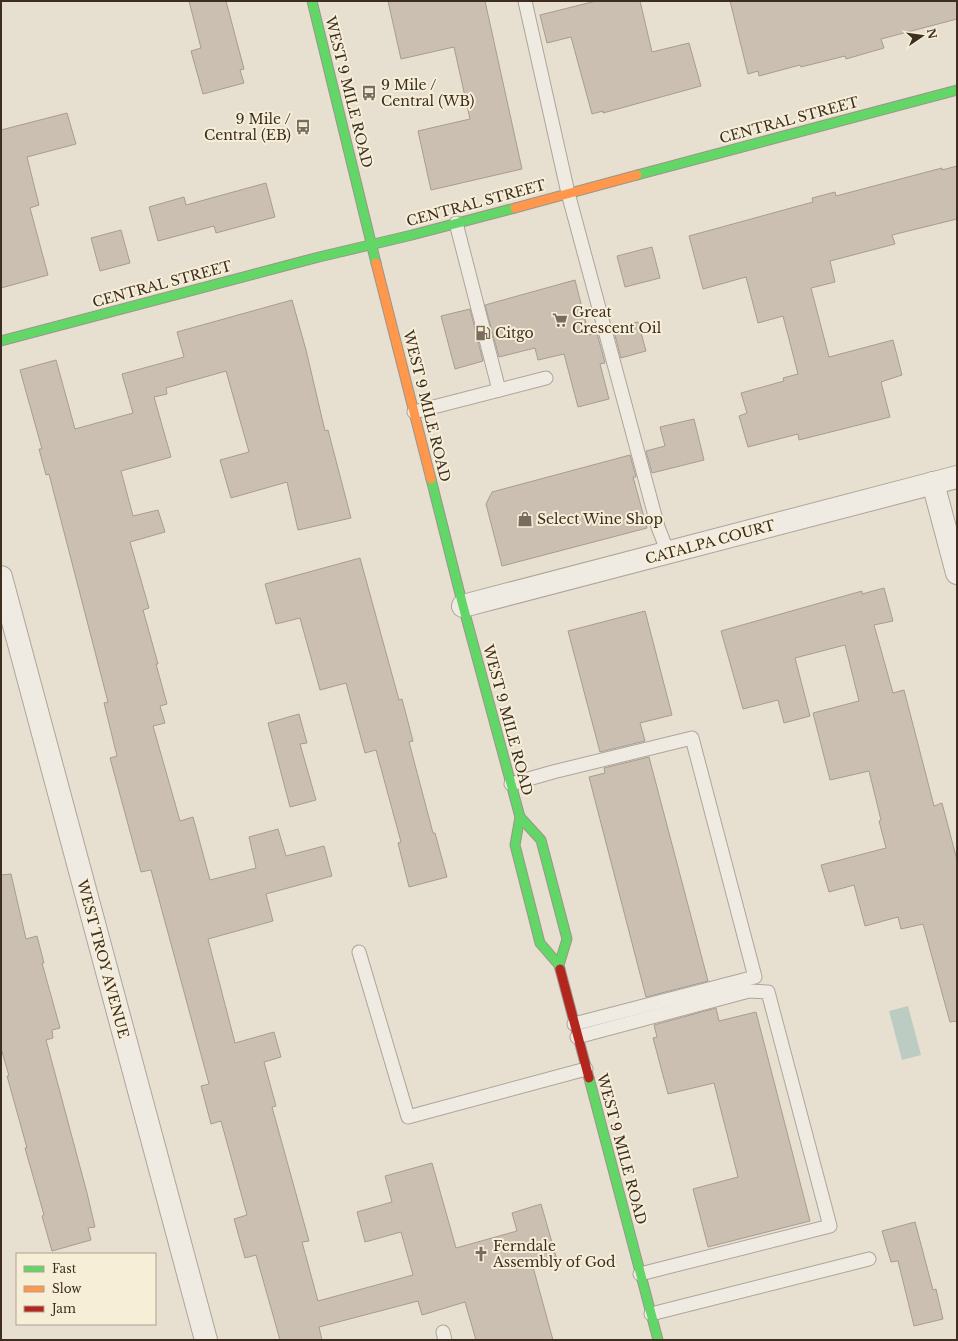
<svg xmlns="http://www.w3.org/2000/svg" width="958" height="1341" viewBox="0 0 958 1341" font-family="'Libre Baskerville',serif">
<rect width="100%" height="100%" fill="#e7e0d1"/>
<path fill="#bcccc2" d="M 908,1006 L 921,1055 L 902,1060 L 889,1011 Z"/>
<g fill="#cbbfb2" stroke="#a89c90">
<path d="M 189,1 L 226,1 L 244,69 L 240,70 L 244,83 L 203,94 L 191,51 L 201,48 Z"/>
<path d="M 388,1 L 485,1 L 522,169 L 431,190 L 418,131 L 470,119 L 454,47 L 401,59 Z"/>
<path d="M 596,1 L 640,1 L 652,52 L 689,43 L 701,86 L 603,113 L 603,111 L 592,114 L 571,37 L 547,43 L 540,15 Z"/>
<path d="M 730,1 L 957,1 L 957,19 L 881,39 L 884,48 L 846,59 L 845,56 L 801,67 L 800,65 L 759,76 L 758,71 L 748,74 Z"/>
<path d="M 67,113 L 76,144 L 27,157 L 39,205 L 30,208 L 48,275 L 1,288 L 1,130 Z"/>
<path d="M 957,166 L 957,219 L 892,235 L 895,244 L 830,261 L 835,282 L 811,288 L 829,357 L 893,340 L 902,375 L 881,382 L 890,417 L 799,440 L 798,434 L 748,447 L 739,416 L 747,413 L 741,393 L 784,381 L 783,378 L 798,374 L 783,316 L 758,323 L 746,277 L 703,289 L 689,236 L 813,202 L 812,198 L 835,192 L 836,196 L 942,168 L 942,170 Z"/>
<path d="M 266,183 L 275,217 L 216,233 L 214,226 L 158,241 L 149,207 L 184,197 L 186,205 Z"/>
<path d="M 121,230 L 130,263 L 100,271 L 91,238 Z"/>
<path d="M 652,247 L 660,278 L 625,287 L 617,256 Z"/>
<path d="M 575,280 L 589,335 L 597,333 L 605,363 L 600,364 L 609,399 L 578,407 L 564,354 L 538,360 L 535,348 L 499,357 L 485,305 Z"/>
<path d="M 292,300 L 306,350 L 325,431 L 328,430 L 351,518 L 298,530 L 287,482 L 231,498 L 220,460 L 249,452 L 226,371 L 166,388 L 167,394 L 154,397 L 171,457 L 121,471 L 133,516 L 158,510 L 165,532 L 130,542 L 149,608 L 143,610 L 158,664 L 156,664 L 167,704 L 160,706 L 165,723 L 153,726 L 180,821 L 193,817 L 210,880 L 256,868 L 249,837 L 278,829 L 286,856 L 324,846 L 332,876 L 266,894 L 273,921 L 208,939 L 235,1043 L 274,1032 L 281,1057 L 264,1062 L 276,1106 L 272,1107 L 309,1241 L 302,1242 L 318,1301 L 413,1275 L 401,1232 L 365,1242 L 357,1212 L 392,1202 L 385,1176 L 432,1163 L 456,1248 L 517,1231 L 512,1213 L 541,1204 L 557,1260 L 533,1267 L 553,1340 L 476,1340 L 465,1302 L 422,1315 L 418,1301 L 319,1327 L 322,1340 L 280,1340 L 256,1255 L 245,1258 L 234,1219 L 247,1215 L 221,1121 L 211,1124 L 201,1086 L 209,1084 L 164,918 L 151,870 L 141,872 L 110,758 L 117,756 L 104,703 L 108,702 L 49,474 L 46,475 L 39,449 L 42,449 L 20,370 L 56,360 L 75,429 L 133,413 L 122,374 L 184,357 L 177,332 Z"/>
<path d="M 470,309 L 483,361 L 455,369 L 441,316 Z"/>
<path d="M 638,322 L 646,351 L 621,358 L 613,328 Z"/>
<path d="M 694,419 L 704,460 L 652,473 L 646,451 L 665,446 L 660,427 Z"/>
<path d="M 630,455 L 636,477 L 633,477 L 647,528 L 502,566 L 486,504 L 492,492 Z"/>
<path d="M 360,558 L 399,700 L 402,699 L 413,741 L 409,742 L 433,833 L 435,833 L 447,877 L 409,887 L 398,843 L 401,842 L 376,750 L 365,753 L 346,683 L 320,690 L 300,618 L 276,624 L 265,584 Z"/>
<path d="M 884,588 L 893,621 L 874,625 L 893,693 L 904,690 L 934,806 L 942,803 L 957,860 L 957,1021 L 950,1022 L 923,924 L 901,929 L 898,917 L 865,926 L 854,885 L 829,892 L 821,865 L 886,848 L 879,821 L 881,820 L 869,771 L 830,780 L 813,713 L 859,701 L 845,645 L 795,658 L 810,716 L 784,723 L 778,700 L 743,709 L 721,631 L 862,591 L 862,594 Z"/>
<path d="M 645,611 L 672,715 L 640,723 L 645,741 L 600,752 L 568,631 Z"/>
<path d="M 299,714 L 307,743 L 300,744 L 316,800 L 290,807 L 268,723 Z"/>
<path d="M 649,757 L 708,981 L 646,997 L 589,777 L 605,773 L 604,768 Z"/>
<path d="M 11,874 L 26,939 L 37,936 L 44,963 L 42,963 L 60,1028 L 52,1030 L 53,1038 L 46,1040 L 87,1193 L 95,1227 L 88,1228 L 91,1240 L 52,1251 L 42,1216 L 44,1215 L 25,1148 L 27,1148 L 7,1076 L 9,1076 L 1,1048 L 1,875 Z"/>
<path d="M 716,1008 L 719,1021 L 756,1012 L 810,1221 L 708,1247 L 693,1189 L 738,1177 L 714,1083 L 668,1094 L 653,1038 L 657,1037 L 654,1025 Z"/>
<path d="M 915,1222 L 933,1290 L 936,1289 L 943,1319 L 914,1326 L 898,1261 L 891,1262 L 882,1231 Z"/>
</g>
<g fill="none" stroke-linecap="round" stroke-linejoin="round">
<g stroke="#ada599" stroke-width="15">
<g id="lane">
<path d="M 525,1 L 568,193 L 658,527 L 668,553"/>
<path d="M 456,223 L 499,390"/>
<path d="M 414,412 L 546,378"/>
<path d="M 511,784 L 553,772 L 692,738 L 755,977 L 574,1024"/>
<path d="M 359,952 L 408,1117 L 586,1069"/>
<path d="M 577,1037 L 749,991 L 768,992 L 830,1226 L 640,1274"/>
<path d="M 651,1314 L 869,1259"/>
<path d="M 443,1332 L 445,1340"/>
</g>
</g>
<g stroke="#ada599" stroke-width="24">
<g id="street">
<path d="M 933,483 L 957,573"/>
<path d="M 1,577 L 206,1340"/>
<path d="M 463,606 L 957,477"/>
</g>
</g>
<g stroke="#9c958a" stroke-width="11">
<g id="fast">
<path d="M 312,1 L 376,263"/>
<path d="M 637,175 L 957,90"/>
<path d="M 1,341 L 319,257 L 412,235 L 515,208"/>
<path d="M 431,479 L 463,606 L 520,817 L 515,845 L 540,943 L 559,965 L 560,969"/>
<path d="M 520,817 L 541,840 L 567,939 L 559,965"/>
<path d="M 589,1078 L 658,1340"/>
</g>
</g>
<g stroke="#9c958a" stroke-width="11">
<g id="slow">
<path d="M 515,208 L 637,175"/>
<path d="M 376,263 L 431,479"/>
</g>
</g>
<g stroke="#9c958a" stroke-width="11">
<path id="jam" d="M 560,969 L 589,1078"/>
</g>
<use href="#lane" stroke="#efebe3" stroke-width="13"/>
<use href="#street" stroke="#efebe3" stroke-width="22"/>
<use href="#fast" stroke="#63d668" stroke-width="9"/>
<use href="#slow" stroke="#ff974d" stroke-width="9"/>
<use href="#jam" stroke="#b3261e" stroke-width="9"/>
</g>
<defs>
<g id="bus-bare" transform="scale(1.2)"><path d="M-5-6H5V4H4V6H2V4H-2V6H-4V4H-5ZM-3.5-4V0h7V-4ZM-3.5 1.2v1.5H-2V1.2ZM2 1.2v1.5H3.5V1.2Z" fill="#786c5e" stroke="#f7eed8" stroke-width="2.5" paint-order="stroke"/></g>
<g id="supermarket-bare" transform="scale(1.2)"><path d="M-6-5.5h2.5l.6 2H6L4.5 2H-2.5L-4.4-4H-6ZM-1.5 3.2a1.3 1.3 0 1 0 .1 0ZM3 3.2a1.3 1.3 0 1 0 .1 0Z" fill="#786c5e" stroke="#f7eed8" stroke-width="2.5" paint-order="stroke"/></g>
<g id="fuel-bare" transform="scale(1.2)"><path d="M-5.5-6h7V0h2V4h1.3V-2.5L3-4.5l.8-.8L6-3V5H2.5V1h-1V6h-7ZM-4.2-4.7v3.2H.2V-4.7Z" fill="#786c5e" stroke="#f7eed8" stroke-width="2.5" paint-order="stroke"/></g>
<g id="shop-bare" transform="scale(1.2)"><path d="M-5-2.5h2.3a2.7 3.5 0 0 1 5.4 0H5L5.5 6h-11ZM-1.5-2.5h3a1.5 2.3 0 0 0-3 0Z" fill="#786c5e" stroke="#f7eed8" stroke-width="2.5" paint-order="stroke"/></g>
<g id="church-bare" transform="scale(1.2)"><path d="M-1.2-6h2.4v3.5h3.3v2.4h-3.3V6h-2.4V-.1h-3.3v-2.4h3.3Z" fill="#786c5e" stroke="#f7eed8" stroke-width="2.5" paint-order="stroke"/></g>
</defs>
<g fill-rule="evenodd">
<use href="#bus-bare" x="369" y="93"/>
<use href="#bus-bare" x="303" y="127"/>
<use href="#supermarket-bare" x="560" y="320"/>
<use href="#fuel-bare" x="483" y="333"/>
<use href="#shop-bare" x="525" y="519"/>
<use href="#church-bare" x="481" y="1254"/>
</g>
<g text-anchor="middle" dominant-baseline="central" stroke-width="4" stroke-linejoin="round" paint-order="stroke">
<g font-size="14" fill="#3d2e20" stroke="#f7eed8" text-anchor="start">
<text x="381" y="85">9 Mile /<tspan x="381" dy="16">Central (WB)</tspan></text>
<text x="291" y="119" text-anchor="end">9 Mile /<tspan x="291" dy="16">Central (EB)</tspan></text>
<text x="572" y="312">Great<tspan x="572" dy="16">Crescent Oil</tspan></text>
<text x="495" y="333">Citgo</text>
<text x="537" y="519">Select Wine Shop</text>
<text x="493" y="1246">Ferndale<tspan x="493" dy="16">Assembly of God</tspan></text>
</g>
<g font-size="14" fill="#3d2e20" stroke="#f7eed8">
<text transform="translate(349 92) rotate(76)">WEST 9 MILE ROAD</text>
<text transform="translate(789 120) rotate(-15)">CENTRAL STREET</text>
<text transform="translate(476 203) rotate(-15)">CENTRAL STREET</text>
<text transform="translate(162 284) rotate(-15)">CENTRAL STREET</text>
<text transform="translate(427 406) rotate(76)">WEST 9 MILE ROAD</text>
<text transform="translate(710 542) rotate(-15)">CATALPA COURT</text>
<text transform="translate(508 720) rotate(75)">WEST 9 MILE ROAD</text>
<text transform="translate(103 959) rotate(75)">WEST TROY AVENUE</text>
<text transform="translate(622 1149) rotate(75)">WEST 9 MILE ROAD</text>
</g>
</g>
<rect width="958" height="1341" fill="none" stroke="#3d2e20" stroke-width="4"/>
<rect x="16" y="1253" width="140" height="72" fill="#f7eed8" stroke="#ada18e"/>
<rect x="24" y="1266" width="20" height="6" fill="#63d668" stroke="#ada18e"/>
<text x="52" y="1273" font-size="12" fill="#3d2e20">Fast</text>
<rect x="24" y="1286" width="20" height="6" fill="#ff974d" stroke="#ada18e"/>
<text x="52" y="1293" font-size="12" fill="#3d2e20">Slow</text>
<rect x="24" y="1306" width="20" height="6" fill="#b3261e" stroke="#ada18e"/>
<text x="52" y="1313" font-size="12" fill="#3d2e20">Jam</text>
<g transform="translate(922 36) rotate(77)" stroke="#f7eed8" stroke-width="3" paint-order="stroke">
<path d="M0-3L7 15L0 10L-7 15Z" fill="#3d2e20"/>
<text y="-6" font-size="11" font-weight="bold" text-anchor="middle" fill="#3d2e20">N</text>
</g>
</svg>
